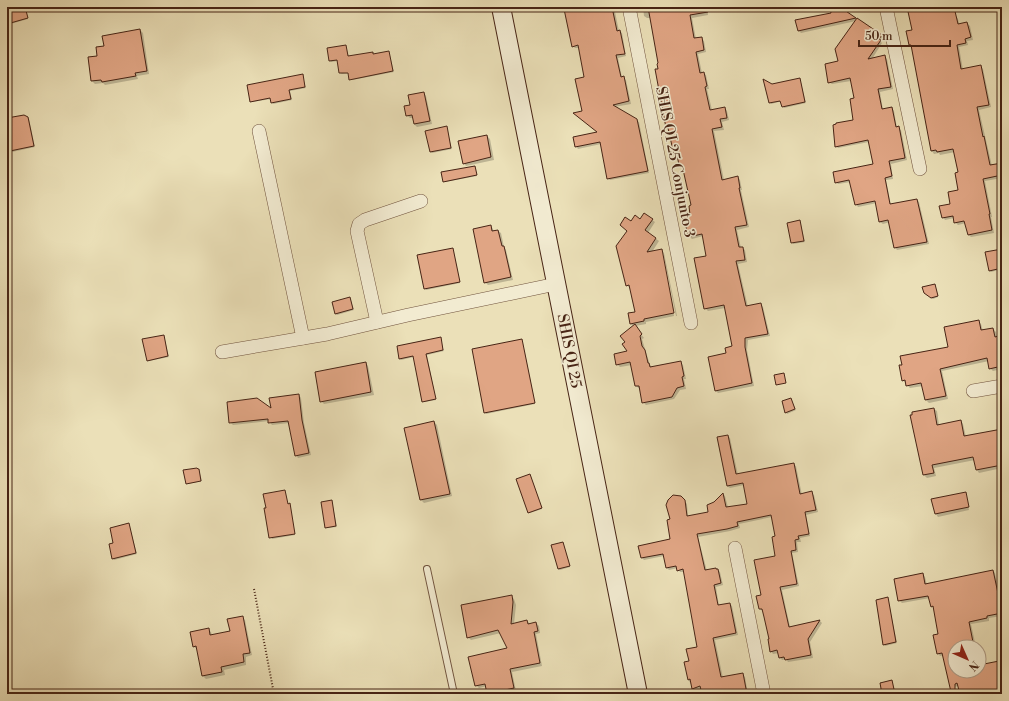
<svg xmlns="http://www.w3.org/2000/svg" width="1009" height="701" viewBox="0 0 1009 701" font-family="'Libre Bodoni',serif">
<rect width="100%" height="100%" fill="#ebe0b8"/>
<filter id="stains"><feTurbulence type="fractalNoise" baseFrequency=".005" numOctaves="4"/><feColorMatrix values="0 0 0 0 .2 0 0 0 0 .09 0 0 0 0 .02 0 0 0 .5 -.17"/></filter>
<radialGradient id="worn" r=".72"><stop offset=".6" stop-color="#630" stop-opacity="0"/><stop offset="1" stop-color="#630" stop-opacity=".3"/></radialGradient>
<g fill="#0003">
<path d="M 7,7 L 10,12 L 25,10 L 28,19 L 7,25 Z"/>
<path d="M 564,7 L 614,7 L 619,31 L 622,33 L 626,56 L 618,58 L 622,78 L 626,80 L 631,104 L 614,107 L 639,122 L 649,173 L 610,180 L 608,178 L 601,144 L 578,149 L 576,146 L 599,132 L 583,112 L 585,78 L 580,48 L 575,48 L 573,46 Z"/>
<path d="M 643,7 L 707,7 L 708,15 L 692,18 L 696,39 L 701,38 L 704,41 L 706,52 L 698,54 L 702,73 L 703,73 L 706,75 L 709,89 L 707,89 L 712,110 L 725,108 L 727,111 L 729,120 L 722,122 L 724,130 L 714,131 L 724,180 L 738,177 L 740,180 L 742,190 L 741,190 L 749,227 L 737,230 L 741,248 L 742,248 L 745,250 L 747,262 L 738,264 L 748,307 L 761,305 L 763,307 L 770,336 L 748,340 L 747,350 L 754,386 L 718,393 L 716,391 L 728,354 L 733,347 L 725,308 L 708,311 L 705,308 L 707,257 L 703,236 L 692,239 L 689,236 L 693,206 L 684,167 L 680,165 L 678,157 L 675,155 L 670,130 L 667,128 L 659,64 L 651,18 L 647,18 L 644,16 Z"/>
<path d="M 831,7 L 869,7 L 846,12 L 883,38 L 881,42 L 882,43 L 872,59 L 885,57 L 887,59 L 893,89 L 880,92 L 883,110 L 892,108 L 894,111 L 897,128 L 901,130 L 907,160 L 891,164 L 893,179 L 886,180 L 891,205 L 917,200 L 919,202 L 929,244 L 897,250 L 895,247 L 890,222 L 883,224 L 880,222 L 877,203 L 858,207 L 856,204 L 851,182 L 838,184 L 836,182 L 874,165 L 869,142 L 838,148 L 836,146 L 854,120 L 855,99 L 851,81 L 832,84 L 829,82 L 856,21 L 801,33 L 799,31 L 832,14 Z"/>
<path d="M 908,7 L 952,7 L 956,16 L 958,19 L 959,24 L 967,23 L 970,26 L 973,40 L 967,41 L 968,45 L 959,47 L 963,70 L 980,66 L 983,69 L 991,107 L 979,110 L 992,166 L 1002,164 L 1002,178 L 985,181 L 992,217 L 991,217 L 994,233 L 971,237 L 968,234 L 966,223 L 958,225 L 955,222 L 954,218 L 945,220 L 943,217 L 959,190 L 959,173 L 955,152 L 940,155 L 939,153 L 934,154 L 932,151 L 912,47 L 910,45 L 913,31 Z"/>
<path d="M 1002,10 L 1002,27 L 998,11 Z"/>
<path d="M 140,30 L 143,33 L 149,74 L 137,76 L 138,79 L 105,85 L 103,83 L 95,84 L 92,81 L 89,58 L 98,56 Z"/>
<path d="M 346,46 L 349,57 L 372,53 L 374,55 L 389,52 L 394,72 L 352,80 L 349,73 L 342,74 L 340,73 L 338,61 L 331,62 L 330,61 L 328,49 Z"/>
<path d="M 302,75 L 306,88 L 290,91 L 292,100 L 273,104 L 271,99 L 252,102 L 251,101 Z"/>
<path d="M 800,79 L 806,103 L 784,108 L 782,101 L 771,104 L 770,102 L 772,85 Z"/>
<path d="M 424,93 L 426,96 L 432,124 L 417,127 L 414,124 L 413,118 L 410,118 L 407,115 L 411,106 Z"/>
<path d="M 28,118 L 29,119 L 35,147 L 12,152 L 7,132 L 7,120 Z"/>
<path d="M 446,127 L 452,149 L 432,153 L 430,151 Z"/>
<path d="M 487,136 L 490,139 L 494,160 L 466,166 L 464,163 Z"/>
<path d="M 475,168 L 477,176 L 445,182 L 444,181 Z"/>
<path d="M 640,220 L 652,220 L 655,222 L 648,233 L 659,241 L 652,252 L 661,250 L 663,252 L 661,252 L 674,316 L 646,322 L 646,324 L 635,326 L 644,338 L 642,339 L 650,365 L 652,367 L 680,362 L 683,365 L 686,379 L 684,379 L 686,389 L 680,390 L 674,399 L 646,405 L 643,402 L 640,389 L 636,386 L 632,365 L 620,367 L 617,364 L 628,352 L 634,327 L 631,324 L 636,313 L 630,288 L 627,285 L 628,231 L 632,222 Z"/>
<path d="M 800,221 L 805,242 L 793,244 L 788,224 Z"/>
<path d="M 491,226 L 494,231 L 498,231 L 501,233 L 504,247 L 506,250 L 513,280 L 488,285 L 485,282 Z"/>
<path d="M 453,250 L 460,283 L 426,290 L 418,256 Z"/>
<path d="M 1002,251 L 1002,269 L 991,272 L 990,271 Z"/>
<path d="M 663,252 L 664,253 L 677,316 L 676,316 Z"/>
<path d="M 935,285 L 938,297 L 933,299 L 926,294 Z"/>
<path d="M 350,298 L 354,310 L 337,315 L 336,314 Z"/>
<path d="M 978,321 L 981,324 L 983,331 L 993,329 L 996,332 L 997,337 L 1002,336 L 1002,369 L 993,371 L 990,368 L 989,361 L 942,371 L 948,399 L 929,403 L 926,400 L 923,386 L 910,388 L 907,385 L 903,380 L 949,348 Z"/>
<path d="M 164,336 L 169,357 L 149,361 L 148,360 Z"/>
<path d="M 440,339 L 444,351 L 427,355 L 436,400 L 424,402 L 414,357 L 401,360 L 400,359 Z"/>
<path d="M 521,340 L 535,404 L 486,414 L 485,412 Z"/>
<path d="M 366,363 L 368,366 L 374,395 L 324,404 L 321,401 Z"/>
<path d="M 299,395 L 301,398 L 304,423 L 311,455 L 298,458 L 296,455 L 289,423 L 272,425 L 269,421 L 233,425 L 230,422 L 272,410 Z"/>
<path d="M 791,399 L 796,410 L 787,414 L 782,402 Z"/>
<path d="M 934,409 L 937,411 L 939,425 L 961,421 L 963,424 L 966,437 L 1002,430 L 1002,468 L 979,473 L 977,470 L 975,460 L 934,468 L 936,476 L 927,478 L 924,475 Z"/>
<path d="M 1002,410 L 1002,425 L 999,411 Z"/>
<path d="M 434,422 L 437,425 L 452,496 L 424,503 L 421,500 Z"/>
<path d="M 728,436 L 730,438 L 738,475 L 793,464 L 796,466 L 802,495 L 811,493 L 814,495 L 818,512 L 806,515 L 810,536 L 800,538 L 801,542 L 797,542 L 798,552 L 792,553 L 799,586 L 782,590 L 790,627 L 820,621 L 822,623 L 810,642 L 813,658 L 788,662 L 786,659 L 782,660 L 780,657 L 779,653 L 773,654 L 771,651 L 770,640 L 763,611 L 760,609 L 762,596 L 776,556 L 776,537 L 772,517 L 739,524 L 740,528 L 730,531 L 698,537 L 707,571 L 718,570 L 720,572 L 723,585 L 716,587 L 719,606 L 730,604 L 732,606 L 738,635 L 715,640 L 723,678 L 742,674 L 745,677 L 748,694 L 703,694 L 702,689 L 696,691 L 693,688 L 688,679 L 690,662 L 698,648 L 684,572 L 680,572 L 678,568 L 669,570 L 667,568 L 664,556 L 644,560 L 642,558 L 672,539 L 671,520 L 681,497 L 687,504 L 688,517 L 709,513 L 714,503 L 723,494 L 725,496 L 728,507 L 748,504 L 744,485 L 730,488 L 727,486 L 717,438 Z"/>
<path d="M 199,470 L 202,481 L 188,484 L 187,483 Z"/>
<path d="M 530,475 L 542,509 L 530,513 L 528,512 Z"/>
<path d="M 285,491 L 288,505 L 290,505 L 295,535 L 272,539 L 265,509 Z"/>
<path d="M 965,493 L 967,495 L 965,495 L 969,510 L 938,517 L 936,514 Z"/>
<path d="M 332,501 L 337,527 L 327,528 L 326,527 Z"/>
<path d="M 129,524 L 137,554 L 114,560 L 113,558 Z"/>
<path d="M 563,543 L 570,567 L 560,570 L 558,569 Z"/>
<path d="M 993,571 L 995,573 L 1000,599 L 1002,601 L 1002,616 L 989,618 L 989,621 L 971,624 L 976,647 L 955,647 L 955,671 L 979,671 L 979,663 L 980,666 L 998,662 L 1001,665 L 1002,670 L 1002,694 L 961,694 L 959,686 L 953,687 L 944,655 L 940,656 L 938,653 L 940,634 L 934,609 L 932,606 L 930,598 L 902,603 L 899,600 L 923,574 L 925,577 L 927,585 Z"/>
<path d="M 511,596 L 514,599 L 516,605 L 514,624 L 527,621 L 530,624 L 536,623 L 539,626 L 540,633 L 536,634 L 542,666 L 512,672 L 516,691 L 503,694 L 488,694 L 487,686 L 479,688 L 476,685 L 487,653 L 509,648 L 501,633 L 471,640 L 468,637 Z"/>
<path d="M 888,599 L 897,643 L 885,646 L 884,644 Z"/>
<path d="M 242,617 L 245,620 L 252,655 L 246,657 L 246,665 L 224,670 L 225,675 L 206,679 L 203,676 L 198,649 L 194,647 L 208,629 L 211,632 L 212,635 L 231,632 Z"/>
<path d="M 849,690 L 856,694 L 836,694 L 835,693 Z"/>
</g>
<g fill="#e0a584" stroke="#472415">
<path d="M 25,7 L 28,18 L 7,24 L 7,12 Z"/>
<path d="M 573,7 L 612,7 L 617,31 L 620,30 L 625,54 L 616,55 L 621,77 L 624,76 L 629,101 L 613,105 L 637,119 L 648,171 L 607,179 L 600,142 L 575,147 L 573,137 L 597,132 L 573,113 L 582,111 L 575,79 L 584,77 L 578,45 L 572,47 L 564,9 Z"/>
<path d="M 648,7 L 708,7 L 708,12 L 690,15 L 694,38 L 702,37 L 704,50 L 696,52 L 700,73 L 704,72 L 707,86 L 705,87 L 710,110 L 725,107 L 727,118 L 720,119 L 722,127 L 712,129 L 722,180 L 738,176 L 740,188 L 739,188 L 747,225 L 735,227 L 739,247 L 743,247 L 745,260 L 736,261 L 746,306 L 761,303 L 768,334 L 745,338 L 745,347 L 752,383 L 715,391 L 708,357 L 726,353 L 725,348 L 732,346 L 724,305 L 704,309 L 694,258 L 706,256 L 702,234 L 688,237 L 684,216 L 690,215 L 689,206 L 691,205 L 682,165 L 679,165 L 677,155 L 674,155 L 668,128 L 666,128 L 655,69 L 658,69 L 657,64 L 658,63 Z"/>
<path d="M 830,7 L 840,7 L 856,18 L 798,31 L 795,20 L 831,13 Z"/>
<path d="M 907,7 L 954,7 L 958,24 L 967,22 L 971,37 L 965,39 L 966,43 L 957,45 L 961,69 L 981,65 L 989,105 L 977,107 L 983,137 L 984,136 L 990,165 L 1002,163 L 1002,175 L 983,179 L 990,214 L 989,214 L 992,230 L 968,235 L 964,221 L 954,223 L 953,216 L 942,218 L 939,206 L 950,204 L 948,192 L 958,190 L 955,173 L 958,172 L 953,149 L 937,152 L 936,150 L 931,151 L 911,45 L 909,45 L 906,31 L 912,30 Z"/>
<path d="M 857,18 L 882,35 L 879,39 L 881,40 L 868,59 L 885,55 L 891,87 L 878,89 L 882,109 L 892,107 L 896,127 L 899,126 L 905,158 L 889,161 L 892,176 L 885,178 L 890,204 L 917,199 L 927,242 L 894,248 L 888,220 L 879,222 L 875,201 L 855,205 L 849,180 L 835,183 L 833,172 L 873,164 L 868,140 L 835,147 L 833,125 L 836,124 L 836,123 L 853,120 L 850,99 L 854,98 L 850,78 L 828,83 L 825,64 L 838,61 L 835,49 Z"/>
<path d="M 140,29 L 147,71 L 135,73 L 136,76 L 102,82 L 101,80 L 91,81 L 88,57 L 97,56 L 96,47 L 104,46 L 102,36 Z"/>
<path d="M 346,45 L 348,56 L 373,52 L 373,54 L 389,51 L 393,71 L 349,80 L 348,73 L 339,73 L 337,60 L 329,61 L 327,48 Z"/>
<path d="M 303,74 L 305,87 L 289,90 L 291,99 L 271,103 L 270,98 L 250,102 L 247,85 Z"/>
<path d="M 800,78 L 805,102 L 782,107 L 780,101 L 769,103 L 763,79 L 772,84 Z"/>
<path d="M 424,92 L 430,121 L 414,124 L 412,115 L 406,116 L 404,106 L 410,105 L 408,95 Z"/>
<path d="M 24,115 L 28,117 L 34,146 L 10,151 L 7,137 L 7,118 Z"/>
<path d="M 447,126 L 451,148 L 430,152 L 425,131 Z"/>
<path d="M 487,135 L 491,157 L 463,164 L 458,141 Z"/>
<path d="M 475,166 L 477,175 L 443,182 L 441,172 Z"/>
<path d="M 644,213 L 653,219 L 645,230 L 656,238 L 647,252 L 662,249 L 674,313 L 644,319 L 644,321 L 630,324 L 628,313 L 635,312 L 629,285 L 626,286 L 616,246 L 627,231 L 620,225 L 625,217 L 631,221 L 635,215 L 640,219 Z"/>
<path d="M 800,220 L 804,241 L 791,243 L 787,223 Z"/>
<path d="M 491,225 L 492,231 L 498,230 L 502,246 L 504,246 L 511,277 L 484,283 L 473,229 Z"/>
<path d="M 453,248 L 460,282 L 424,289 L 417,255 Z"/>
<path d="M 1002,249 L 1002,268 L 989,271 L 985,252 Z"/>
<path d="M 935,284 L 938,296 L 931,298 L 924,293 L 922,287 Z"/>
<path d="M 350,297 L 353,309 L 335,314 L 332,302 Z"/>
<path d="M 979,320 L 981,330 L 993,328 L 995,337 L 1002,335 L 1002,366 L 989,369 L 987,358 L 940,369 L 946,396 L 925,400 L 921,383 L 906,386 L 905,380 L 902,381 L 899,365 L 902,365 L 900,356 L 948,347 L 944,327 Z"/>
<path d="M 635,324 L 642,334 L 640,336 L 642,346 L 645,350 L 648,363 L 649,363 L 650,367 L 681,361 L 684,376 L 682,377 L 684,386 L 677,388 L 672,397 L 642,403 L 639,386 L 635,386 L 630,362 L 616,365 L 614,354 L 627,351 L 622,344 L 625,342 L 620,336 Z"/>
<path d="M 164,335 L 168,356 L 147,361 L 142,339 Z"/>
<path d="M 441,337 L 443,350 L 426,354 L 436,399 L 422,402 L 413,356 L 399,359 L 397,346 Z"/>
<path d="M 522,339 L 535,403 L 484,413 L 472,349 Z"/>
<path d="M 366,362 L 371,392 L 320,402 L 315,372 Z"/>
<path d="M 784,373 L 786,383 L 776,385 L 774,375 Z"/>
<path d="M 299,394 L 302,420 L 309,453 L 295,456 L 288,421 L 268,423 L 268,419 L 229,423 L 227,402 L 257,398 L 271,408 L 269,398 Z"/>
<path d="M 791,398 L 795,409 L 785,413 L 782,401 Z"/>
<path d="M 934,408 L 937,425 L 961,420 L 964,436 L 1002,429 L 1002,465 L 976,470 L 973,457 L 932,465 L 934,473 L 923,475 L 910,415 L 912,415 L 912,412 Z"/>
<path d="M 434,421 L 450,494 L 420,500 L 404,428 Z"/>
<path d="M 728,435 L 736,474 L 794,463 L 800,494 L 812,491 L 816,510 L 805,512 L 809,534 L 798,536 L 799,539 L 795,540 L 796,550 L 791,551 L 797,584 L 780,587 L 789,627 L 820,620 L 808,639 L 811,655 L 785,660 L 784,657 L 779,658 L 777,650 L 770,652 L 768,639 L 769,639 L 764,617 L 762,609 L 759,609 L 756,596 L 761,595 L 754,560 L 775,556 L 772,537 L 775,536 L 771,515 L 737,522 L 738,526 L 727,529 L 697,534 L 705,570 L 716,568 L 716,569 L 718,569 L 721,583 L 714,585 L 718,605 L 730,603 L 736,633 L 713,638 L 721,677 L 743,673 L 747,694 L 702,694 L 700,686 L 692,689 L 690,679 L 688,680 L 684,662 L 689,661 L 686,649 L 697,647 L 683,569 L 677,571 L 676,566 L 666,568 L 663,554 L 641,558 L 638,546 L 670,539 L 667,520 L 670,519 L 666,505 L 668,500 L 673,495 L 681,496 L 685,500 L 687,516 L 708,512 L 707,505 L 714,502 L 723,493 L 726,507 L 747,504 L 743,483 L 727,486 L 717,437 Z"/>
<path d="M 197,468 L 198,469 L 199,469 L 201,481 L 186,484 L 183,470 Z"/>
<path d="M 530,474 L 542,508 L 528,513 L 516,479 Z"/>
<path d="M 285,490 L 288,504 L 290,503 L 295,534 L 269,538 L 264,508 L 266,508 L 263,494 Z"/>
<path d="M 966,492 L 969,507 L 935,514 L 931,499 Z"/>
<path d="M 332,500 L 336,526 L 325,528 L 321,502 Z"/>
<path d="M 129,523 L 136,553 L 112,559 L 109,544 L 113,543 L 110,528 Z"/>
<path d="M 563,542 L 570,566 L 558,569 L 551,545 Z"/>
<path d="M 993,570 L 999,598 L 1001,598 L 1002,613 L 987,616 L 987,618 L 969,622 L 974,647 L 955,647 L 955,671 L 979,671 L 979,665 L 999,661 L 1002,677 L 1002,690 L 988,693 L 988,690 L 971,694 L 960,694 L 957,683 L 955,684 L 955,691 L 951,692 L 942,653 L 937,654 L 933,635 L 938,634 L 933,606 L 931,607 L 928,596 L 898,601 L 894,579 L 923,573 L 925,584 Z"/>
<path d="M 512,595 L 513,602 L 511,624 L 527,620 L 528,624 L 536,622 L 538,631 L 534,632 L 540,663 L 510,669 L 514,688 L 487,694 L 485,684 L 475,686 L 468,657 L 507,648 L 498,630 L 467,638 L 461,605 Z"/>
<path d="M 888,597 L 896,642 L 883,645 L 876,600 Z"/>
<path d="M 243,616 L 250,653 L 243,654 L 244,662 L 221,667 L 222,672 L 202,676 L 196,646 L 193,647 L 190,632 L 209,628 L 210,635 L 230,631 L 227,619 Z"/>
<path d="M 892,680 L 895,694 L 882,694 L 880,683 Z"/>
</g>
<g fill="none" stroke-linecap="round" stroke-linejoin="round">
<g stroke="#70533e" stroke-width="8">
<path id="lane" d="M 427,569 L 454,694"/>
</g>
<g stroke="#70533e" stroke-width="14">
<g id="street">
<path d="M 629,7 L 691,323"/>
<path d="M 886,7 L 920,169"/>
<path d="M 259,131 L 303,338"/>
<path d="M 377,322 L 357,231 L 359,224 L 365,220 L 421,201"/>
<path d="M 222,352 L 327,334 L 408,315 L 556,284"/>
<path d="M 973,391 L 1002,386"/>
<path d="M 735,548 L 764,694"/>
</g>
</g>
<g stroke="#472415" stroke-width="20">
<path id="secondary" d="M 501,7 L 638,694"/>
</g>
<path stroke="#472415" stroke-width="2" stroke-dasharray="1 2" stroke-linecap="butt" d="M 254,589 L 274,694"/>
<use href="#lane" stroke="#f2ebd1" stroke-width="6"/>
<use href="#street" stroke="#f2ebd1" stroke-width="13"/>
<use href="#secondary" stroke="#f2ebd1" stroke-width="18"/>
</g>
<g text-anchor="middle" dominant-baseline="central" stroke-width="3" stroke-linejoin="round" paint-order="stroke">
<g font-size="15" fill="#472415" stroke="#f2ebd1">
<text transform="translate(675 162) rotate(79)">SHIS QI 25 Conjunto 3</text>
<text transform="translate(569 351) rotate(79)">SHIS QI 25</text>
</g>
</g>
<rect width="1009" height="701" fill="none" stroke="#ebe0b8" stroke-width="24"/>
<rect x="8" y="8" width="993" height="685" fill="none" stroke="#472415" stroke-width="2"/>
<rect x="12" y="12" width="985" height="677" fill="none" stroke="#472415"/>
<g transform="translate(967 659) rotate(135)"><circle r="19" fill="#f2ebd1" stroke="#ae9b86"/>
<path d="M0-3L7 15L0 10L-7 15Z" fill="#8f2418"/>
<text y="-6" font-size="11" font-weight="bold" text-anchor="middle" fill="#472415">N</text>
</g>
<path d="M859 40v6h91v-6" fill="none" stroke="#472415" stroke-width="2"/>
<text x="865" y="40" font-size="12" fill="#472415" stroke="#f2ebd1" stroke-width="3" paint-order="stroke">50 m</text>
<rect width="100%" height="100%" filter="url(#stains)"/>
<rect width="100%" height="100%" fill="url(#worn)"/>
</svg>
